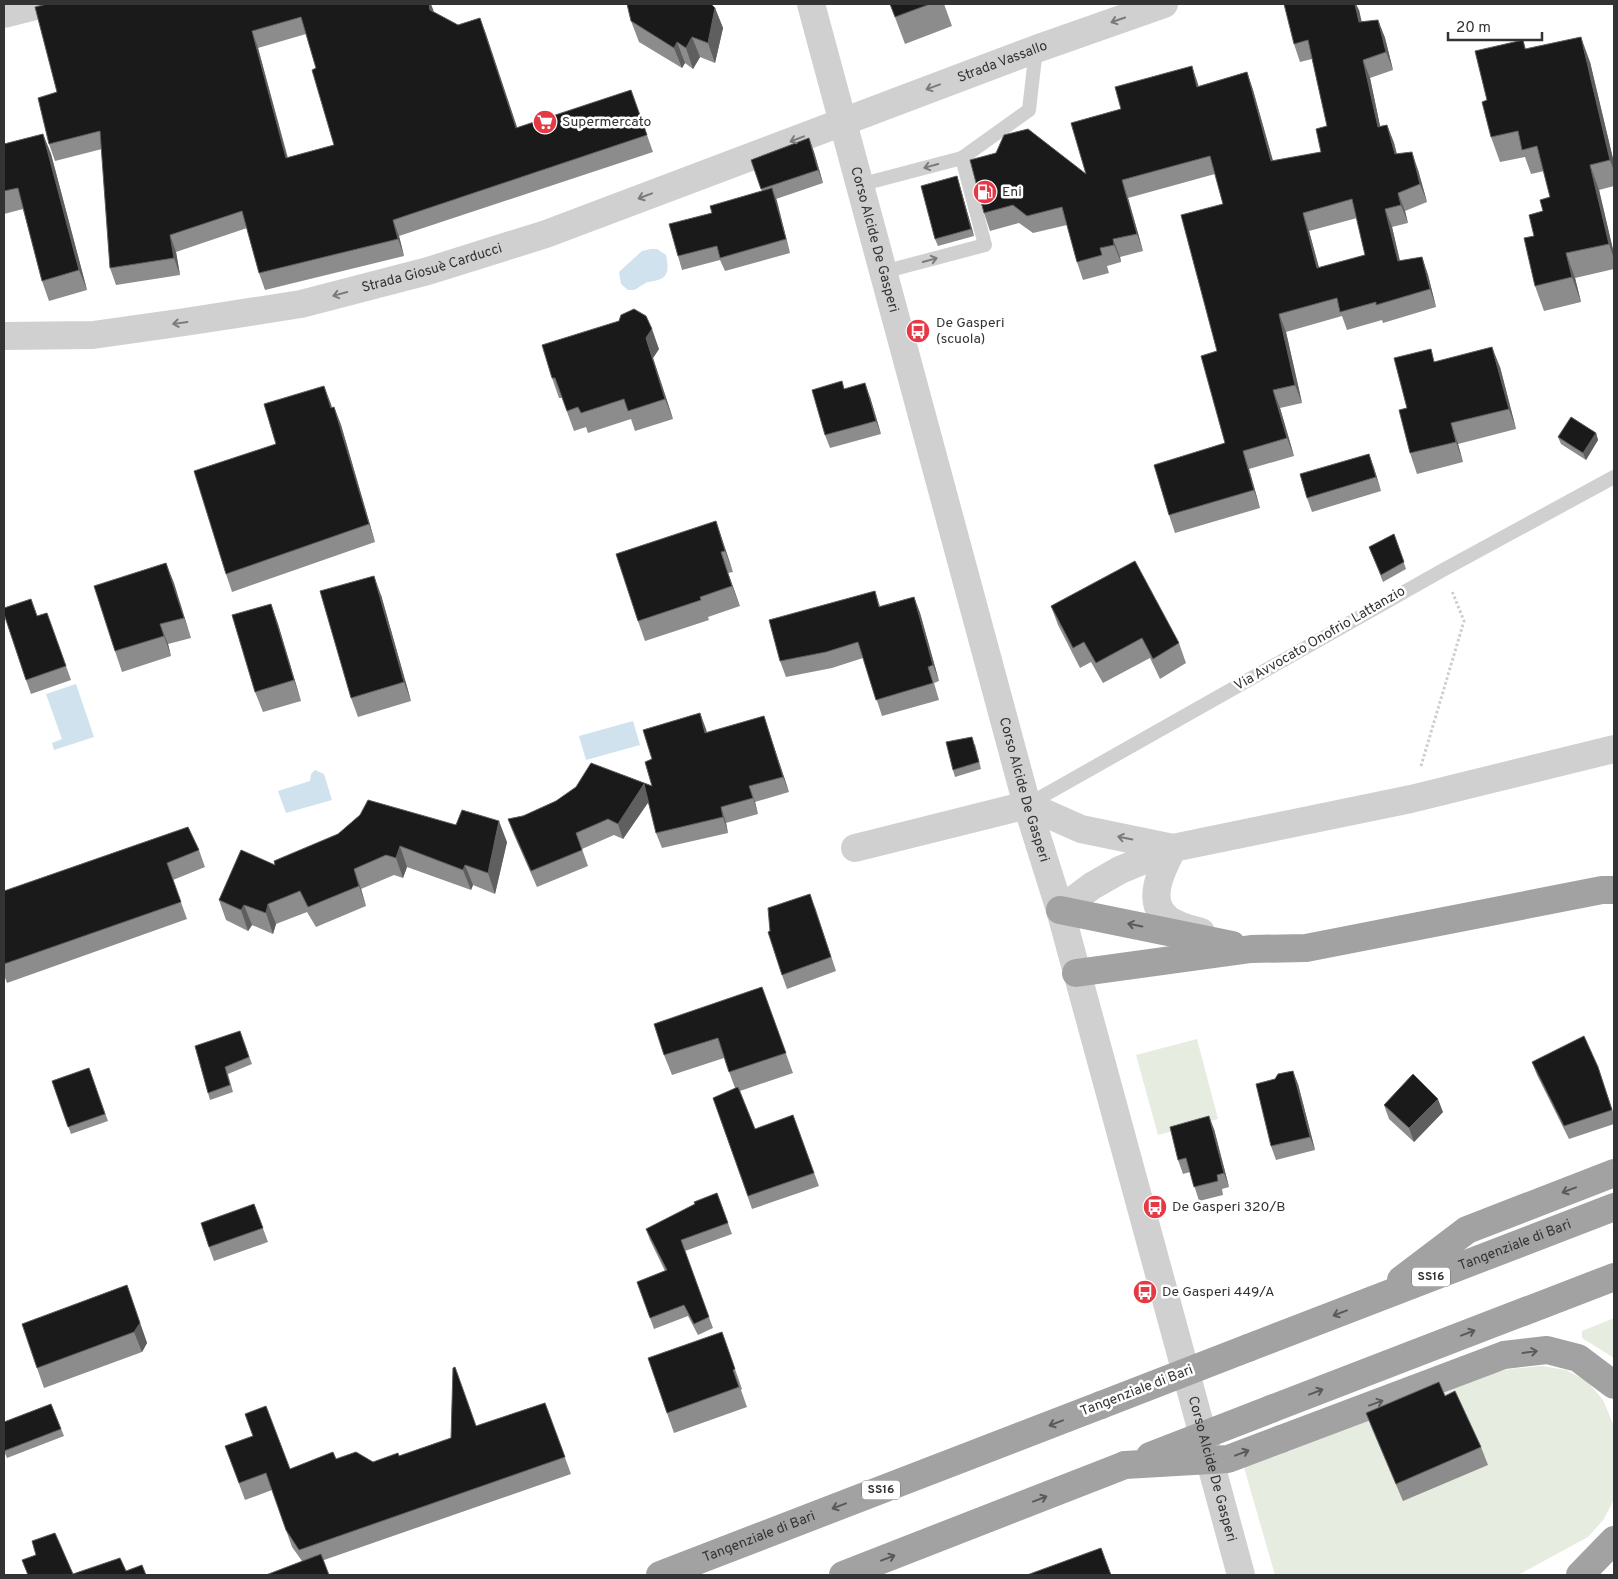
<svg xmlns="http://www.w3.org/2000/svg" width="1618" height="1579" viewBox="0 0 1618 1579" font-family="Overpass,sans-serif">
<rect width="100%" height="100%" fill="#fff"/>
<g fill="#e6ecdf">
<path d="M 1197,1039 L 1218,1119 L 1158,1135 L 1136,1055 Z"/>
<path d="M 1614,1318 L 1614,1358 L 1582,1338 L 1582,1331 Z"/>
<path d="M 1542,1366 L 1566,1370 L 1587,1381 L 1603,1400 L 1613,1424 L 1614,1499 L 1604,1519 L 1588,1537 L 1518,1575 L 1275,1575 L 1243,1464 L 1465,1379 L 1510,1369 Z"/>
</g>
<g fill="#cfe2ee">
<path d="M 651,249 L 657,249 L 666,255 C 670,274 667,280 648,282 C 644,283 639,288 634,290 L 628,290 L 621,284 L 619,272 L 642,251 Z"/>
<path d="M 76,684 L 94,737 L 54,750 L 52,743 L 62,739 L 46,694 Z"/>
<path d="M 633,721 L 640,745 L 586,760 L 579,736 Z"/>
<path d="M 315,770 L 324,774 L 332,800 L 286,813 L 278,791 L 310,781 L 311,774 Z"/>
</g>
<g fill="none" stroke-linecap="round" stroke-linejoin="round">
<path stroke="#cdcdcd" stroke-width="3" stroke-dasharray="2.5 2.5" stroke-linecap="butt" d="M 1421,766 L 1464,621 L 1452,591"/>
<g stroke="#d0d0d0" stroke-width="14">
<path d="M 962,158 L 1029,110 L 1036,49"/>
<path d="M 859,185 L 962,158 L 985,245 L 883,272"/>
<path d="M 1027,805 L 1443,570 L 1614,477"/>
</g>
<g stroke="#d0d0d0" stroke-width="28">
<path d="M 4,14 L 44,4"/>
<path id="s1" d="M 4,336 L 93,335 L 185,322 L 301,304 L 428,271 L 546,234 L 1036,49 L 1164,4"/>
<path d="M 855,848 L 1027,805 L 1081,829 L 1173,848"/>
<path d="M 1173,848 C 1163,867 1144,902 1168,919 C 1177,926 1190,929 1201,932"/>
<path d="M 1060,910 L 1092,886 L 1120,870 L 1173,848 L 1411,799 L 1614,749"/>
</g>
<path stroke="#d0d0d0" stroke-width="28" id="s2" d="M 811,4 L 1027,805 L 1060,910 L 1241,1575"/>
<g stroke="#a2a2a2" stroke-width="28">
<path d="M 1060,910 L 1232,945"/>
<path d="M 1076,973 L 1251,949 L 1306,948 L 1602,890 L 1614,890"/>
<path d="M 1401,1280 L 1467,1230 L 1614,1173"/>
<path id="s3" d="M 1248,1348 L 1614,1207"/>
<path d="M 1271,1409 L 1614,1277"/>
<path d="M 1281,1439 L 1504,1355 L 1547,1350 L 1578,1358 L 1614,1385"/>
<path id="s4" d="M 660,1575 L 1101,1405"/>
<path d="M 843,1575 L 1125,1465"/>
<path d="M 1580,1575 L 1614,1540"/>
</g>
<g stroke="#a2a2a2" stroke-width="28">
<path d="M 1101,1405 L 1248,1348"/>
<path d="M 1150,1456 L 1271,1409"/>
<path d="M 1125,1465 L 1228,1459 L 1281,1439"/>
</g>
</g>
<g fill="#8c8c8c" fill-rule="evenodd">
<path d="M 47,4 L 434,12 L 458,25 L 480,18 L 517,128 L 631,90 L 653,152 L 399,236 L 404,256 L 265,290 L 259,273 L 247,228 L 176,252 L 180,275 L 116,285 L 110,268 L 102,149 L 55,161 L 49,144 L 57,92 ZM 306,34 L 316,68 L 334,145 L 288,158 L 258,48 Z"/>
<path d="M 890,4 L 944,4 L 952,26 L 905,44 Z"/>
<path d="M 715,8 L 723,28 L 715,63 L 700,57 L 693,69 L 685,63 L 682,68 L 639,42 L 631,21 Z"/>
<path d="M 1359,10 L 1361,22 L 1378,20 L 1385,38 L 1393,70 L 1370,78 L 1380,126 L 1387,125 L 1394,143 L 1397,154 L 1418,170 L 1427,202 L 1405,211 L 1408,223 L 1392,227 L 1400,261 L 1422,257 L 1428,275 L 1436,307 L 1383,323 L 1382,320 L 1347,330 L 1342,316 L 1286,332 L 1302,403 L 1280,408 L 1294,456 L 1249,469 L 1260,508 L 1175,533 L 1169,515 L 1225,443 L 1217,351 L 1223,204 L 1215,174 L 1128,198 L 1143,251 L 1120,257 L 1121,262 L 1107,266 L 1109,273 L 1083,280 L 1077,262 L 1067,225 L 1033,233 L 1019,223 L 990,231 L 984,213 L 1086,174 L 1199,86 L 1247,72 L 1253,90 L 1273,161 L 1321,152 L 1327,126 L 1312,59 L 1300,62 L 1294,44 ZM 1357,218 L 1365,255 L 1319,268 L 1309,231 Z"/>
<path d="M 1523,40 L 1526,49 L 1590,62 L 1614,163 L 1614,186 L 1599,190 L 1614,254 L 1614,269 L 1575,278 L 1581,302 L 1544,311 L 1535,286 L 1534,236 L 1543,211 L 1550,197 L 1544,171 L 1531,174 L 1525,157 L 1500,162 L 1491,137 L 1487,100 Z"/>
<path d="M 43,134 L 51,154 L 87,290 L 49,301 L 42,281 L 23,209 L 4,214 L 4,144 Z"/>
<path d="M 809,138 L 814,152 L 823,183 L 776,199 L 790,253 L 725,271 L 720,260 L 682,270 L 678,256 L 712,213 L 762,191 L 751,160 Z"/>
<path d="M 957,176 L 974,236 L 938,246 L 935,239 Z"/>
<path d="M 659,349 L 653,358 L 673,419 L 635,431 L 631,419 L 588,433 L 586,427 L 574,431 L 562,398 L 559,398 L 552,378 Z"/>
<path d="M 1435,361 L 1500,367 L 1516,429 L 1458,444 L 1463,462 L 1417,474 L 1410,453 L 1407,408 Z"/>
<path d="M 870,397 L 881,434 L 830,448 L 825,435 Z"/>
<path d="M 334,407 L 341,425 L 375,542 L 232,592 L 226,574 L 276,444 L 332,408 Z"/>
<path d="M 1596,433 L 1598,440 L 1586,460 L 1561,444 L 1558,437 Z"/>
<path d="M 1369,454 L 1374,468 L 1381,491 L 1312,512 L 1307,498 Z"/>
<path d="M 716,521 L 733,572 L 728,573 L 740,606 L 708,617 L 709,620 L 645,641 L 638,621 Z"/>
<path d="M 1394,534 L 1406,569 L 1383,582 L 1369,547 Z"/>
<path d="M 166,563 L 191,638 L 168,644 L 171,656 L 122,672 L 115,651 Z"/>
<path d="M 875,591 L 880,606 L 914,597 L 920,613 L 939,681 L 934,683 L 939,700 L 882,716 L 863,658 L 832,668 L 786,677 L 780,661 Z"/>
<path d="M 381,595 L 411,701 L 358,717 L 351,698 Z"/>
<path d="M 271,604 L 278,624 L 301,701 L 263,712 L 255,692 Z"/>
<path d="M 1051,606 L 1179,643 L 1186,663 L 1160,679 L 1150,658 L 1103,683 L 1091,662 L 1080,668 L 1058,625 Z"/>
<path d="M 47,613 L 71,680 L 31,694 L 26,680 L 37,616 Z"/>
<path d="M 700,713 L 707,733 L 764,716 L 789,792 L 755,802 L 758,814 L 726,823 L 728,833 L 662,848 L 656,833 L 648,802 L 623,839 L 614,835 L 582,849 L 588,866 L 537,887 L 514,835 L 508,819 L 652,786 L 652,759 Z"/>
<path d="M 975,744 L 981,769 L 955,777 L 953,770 Z"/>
<path d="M 338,834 L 507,842 L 495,894 L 473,885 L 471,890 L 407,867 L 403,878 L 394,875 L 361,889 L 366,906 L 316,927 L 307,912 L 276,924 L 273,934 L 252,925 L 248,931 L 226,920 L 219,900 L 275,865 Z"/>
<path d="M 199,850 L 205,867 L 173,880 L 187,919 L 7,983 L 4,975 L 4,891 Z"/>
<path d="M 815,907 L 836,971 L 787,989 L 782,975 L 770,931 Z"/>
<path d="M 762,987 L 793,1073 L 740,1091 L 755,1129 L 793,1115 L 819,1186 L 752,1209 L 713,1098 L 735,1088 L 724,1058 L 672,1075 L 664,1055 Z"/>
<path d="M 240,1031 L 252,1064 L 228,1074 L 233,1092 L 210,1100 L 208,1093 Z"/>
<path d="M 1532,1062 L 1598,1067 L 1614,1115 L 1614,1124 L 1569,1139 L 1537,1075 Z"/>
<path d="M 89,1068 L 108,1121 L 71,1134 L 52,1081 Z"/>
<path d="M 1298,1084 L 1315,1150 L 1276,1160 L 1271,1146 Z"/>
<path d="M 1384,1105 L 1443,1112 L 1414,1142 L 1389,1119 Z"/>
<path d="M 1214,1129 L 1229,1187 L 1222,1189 L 1223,1195 L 1199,1201 L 1190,1172 L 1183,1174 L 1178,1160 Z"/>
<path d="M 717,1193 L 732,1234 L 685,1251 L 713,1328 L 698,1335 L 688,1316 L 654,1329 L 637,1282 L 665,1271 L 650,1240 L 646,1229 Z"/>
<path d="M 254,1204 L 268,1242 L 214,1261 L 209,1247 Z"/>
<path d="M 134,1306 L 147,1343 L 142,1352 L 44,1388 L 37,1368 Z"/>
<path d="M 722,1332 L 742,1389 L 741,1390 L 747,1407 L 674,1433 L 667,1413 Z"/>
<path d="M 1445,1396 L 1481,1447 L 1488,1465 L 1403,1501 L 1373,1431 L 1366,1413 Z"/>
<path d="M 545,1403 L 571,1474 L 324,1560 L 302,1561 L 292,1547 L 272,1490 L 245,1500 L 225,1446 L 290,1469 L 336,1459 L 373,1462 L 399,1456 L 451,1438 L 476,1426 Z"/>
<path d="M 51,1404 L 64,1436 L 7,1458 L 4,1451 L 4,1422 Z"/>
</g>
<g fill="#5f5f5f">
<path d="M 429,4 L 431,4 L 434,12 L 430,10 Z"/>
<path d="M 1355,4 L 1356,4 L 1359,10 L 1366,40 L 1359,22 Z"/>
<path d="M 715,8 L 723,28 L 715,63 L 708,43 Z"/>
<path d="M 480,18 L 486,34 L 523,145 L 516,128 Z"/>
<path d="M 1378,20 L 1385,38 L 1393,70 L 1386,52 Z"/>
<path d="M 252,31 L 258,48 L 292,175 L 286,158 Z"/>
<path d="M 692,37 L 700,57 L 693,69 L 686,48 Z"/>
<path d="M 1581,37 L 1590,62 L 1614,163 L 1614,171 L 1610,160 Z"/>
<path d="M 677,42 L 685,63 L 682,68 L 674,48 Z"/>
<path d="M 1363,60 L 1370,78 L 1384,145 L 1378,127 Z"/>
<path d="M 1192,66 L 1198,84 L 1204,105 L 1197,87 Z"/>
<path d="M 1247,72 L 1253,90 L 1278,179 L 1271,161 Z"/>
<path d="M 1387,125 L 1394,143 L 1401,172 L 1395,154 Z"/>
<path d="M 43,134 L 51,154 L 87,290 L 79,270 Z"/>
<path d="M 809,138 L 814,152 L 823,183 L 818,170 Z"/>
<path d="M 1412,152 L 1418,170 L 1427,202 L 1420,184 Z"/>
<path d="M 1590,165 L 1599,190 L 1614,254 L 1614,259 L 1609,244 Z"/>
<path d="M 957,176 L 959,183 L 974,236 L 971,229 Z"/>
<path d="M 1122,180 L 1128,198 L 1143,251 L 1137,234 Z"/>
<path d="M 772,188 L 777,201 L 790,253 L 786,239 Z"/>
<path d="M 1398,193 L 1405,211 L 1408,223 L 1401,205 Z"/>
<path d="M 1385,209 L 1392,227 L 1404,279 L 1398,261 Z"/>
<path d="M 1303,213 L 1309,231 L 1324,286 L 1317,268 Z"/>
<path d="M 393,220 L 399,236 L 404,256 L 398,239 Z"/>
<path d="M 170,235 L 176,252 L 180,275 L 174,258 Z"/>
<path d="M 1113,239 L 1120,257 L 1121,262 L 1114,245 Z"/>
<path d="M 1566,253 L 1575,278 L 1581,302 L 1572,277 Z"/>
<path d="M 1422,257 L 1428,275 L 1436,307 L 1430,289 Z"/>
<path d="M 1279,314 L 1286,332 L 1302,403 L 1295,385 Z"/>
<path d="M 652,329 L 659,349 L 653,358 L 673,419 L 665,399 L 646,338 Z"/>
<path d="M 1492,347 L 1500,367 L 1516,429 L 1509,409 Z"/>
<path d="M 865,383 L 870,397 L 881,434 L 876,421 Z"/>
<path d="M 324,386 L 331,404 L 337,426 L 331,408 Z"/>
<path d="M 1273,390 L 1280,408 L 1294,456 L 1287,438 Z"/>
<path d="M 334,407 L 341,425 L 375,542 L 369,524 Z"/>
<path d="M 1451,423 L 1458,444 L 1463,462 L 1456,442 Z"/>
<path d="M 1596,433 L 1598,440 L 1586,460 L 1583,453 Z"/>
<path d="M 1243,451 L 1249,469 L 1260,508 L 1254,490 Z"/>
<path d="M 1369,454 L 1374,468 L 1381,491 L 1376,477 Z"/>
<path d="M 716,521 L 733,572 L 725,551 Z"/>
<path d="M 721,552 L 728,573 L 740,606 L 732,586 Z"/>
<path d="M 166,563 L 174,583 L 191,638 L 184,618 Z"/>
<path d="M 374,576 L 381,595 L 411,701 L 404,682 Z"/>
<path d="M 914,597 L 920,613 L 939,681 L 933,665 Z"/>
<path d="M 271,604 L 278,624 L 301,701 L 294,680 Z"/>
<path d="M 160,624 L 168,644 L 171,656 L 164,636 Z"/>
<path d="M 700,713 L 706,729 L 711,749 L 705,733 Z"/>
<path d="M 764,716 L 769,732 L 789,792 L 783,777 Z"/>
<path d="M 644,784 L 650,800 L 623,839 L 618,824 Z"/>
<path d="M 749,786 L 755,802 L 758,814 L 753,798 Z"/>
<path d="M 721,807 L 726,823 L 728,833 L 723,817 Z"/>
<path d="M 499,821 L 507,842 L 495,894 L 488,873 Z"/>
<path d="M 400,846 L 407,867 L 403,878 L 396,858 Z"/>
<path d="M 465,865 L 473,885 L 471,890 L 463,870 Z"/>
<path d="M 354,869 L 361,889 L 366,906 L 359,886 Z"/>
<path d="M 268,904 L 276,924 L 273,934 L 266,913 Z"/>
<path d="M 244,905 L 252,925 L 248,931 L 241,910 Z"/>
<path d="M 1293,1071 L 1298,1084 L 1315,1150 L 1310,1137 Z"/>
<path d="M 1438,1099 L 1443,1112 L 1414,1142 L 1409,1128 Z"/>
<path d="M 1209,1116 L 1214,1129 L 1229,1187 L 1224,1173 Z"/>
<path d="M 127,1285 L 147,1343 L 142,1352 L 134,1332 Z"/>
</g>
<g fill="#1a1a1a" stroke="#5f5f5f" fill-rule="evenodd">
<path d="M 47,4 L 429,4 L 430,10 L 458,25 L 480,18 L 516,128 L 631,90 L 647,135 L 393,220 L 398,239 L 259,273 L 242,211 L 170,235 L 174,258 L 110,268 L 100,131 L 49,144 L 38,98 L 57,92 L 35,7 ZM 301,17 L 316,68 L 312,70 L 334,145 L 286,158 L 252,31 Z"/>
<path d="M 627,4 L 711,4 L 715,8 L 708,43 L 692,37 L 686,48 L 677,42 L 674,48 L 631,21 Z"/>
<path d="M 890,4 L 930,4 L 895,17 Z"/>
<path d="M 1284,4 L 1355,4 L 1359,22 L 1378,20 L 1386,52 L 1363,60 L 1378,127 L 1387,125 L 1395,154 L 1412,152 L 1420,184 L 1398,193 L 1401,205 L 1385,209 L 1398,261 L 1422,257 L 1430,289 L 1376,305 L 1376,302 L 1340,312 L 1337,298 L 1279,314 L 1295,385 L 1273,390 L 1287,438 L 1243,451 L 1254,490 L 1169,515 L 1154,465 L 1225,443 L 1201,356 L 1217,351 L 1181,215 L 1223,204 L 1210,156 L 1122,180 L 1137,234 L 1113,239 L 1114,245 L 1100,248 L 1102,255 L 1077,262 L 1062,207 L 1027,216 L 1013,205 L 984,213 L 970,160 L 996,153 L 1004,135 L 1028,129 L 1086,174 L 1071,123 L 1121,109 L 1115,87 L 1192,66 L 1197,87 L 1247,72 L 1271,161 L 1321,152 L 1316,129 L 1327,126 L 1308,40 L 1294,44 ZM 1352,199 L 1365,255 L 1317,268 L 1303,213 Z"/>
<path d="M 1581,37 L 1610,160 L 1590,165 L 1609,244 L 1566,253 L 1572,277 L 1535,286 L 1524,238 L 1534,236 L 1529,215 L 1543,211 L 1540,200 L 1550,197 L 1537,146 L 1522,150 L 1518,131 L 1491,137 L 1482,102 L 1487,100 L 1475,51 L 1523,40 L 1525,49 Z"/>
<path d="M 43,134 L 79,270 L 42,281 L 18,188 L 4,191 L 4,144 Z"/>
<path d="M 809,138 L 818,170 L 761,189 L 751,160 Z"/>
<path d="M 957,176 L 971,229 L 935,239 L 921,186 Z"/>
<path d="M 772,188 L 786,239 L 720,258 L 717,246 L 678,256 L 669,224 L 712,213 L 710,206 Z"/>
<path d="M 634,309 L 646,316 L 652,329 L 646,338 L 665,399 L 628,411 L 624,399 L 581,413 L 578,407 L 567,411 L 555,378 L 552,378 L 542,345 L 619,321 L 621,315 Z"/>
<path d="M 1492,347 L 1509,409 L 1451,423 L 1456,442 L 1410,453 L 1399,410 L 1407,408 L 1394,358 L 1431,349 L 1434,362 Z"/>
<path d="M 842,381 L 844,389 L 865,383 L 876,421 L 825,435 L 812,390 Z"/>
<path d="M 324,386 L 331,408 L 334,407 L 369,524 L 226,574 L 194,471 L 276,444 L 264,404 Z"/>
<path d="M 1571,417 L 1596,433 L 1583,453 L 1558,437 Z"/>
<path d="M 1369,454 L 1376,477 L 1307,498 L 1300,474 Z"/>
<path d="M 716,521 L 725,551 L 721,552 L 732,586 L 700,597 L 701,600 L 638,621 L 616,554 Z"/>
<path d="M 1394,534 L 1404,562 L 1381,575 L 1369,547 Z"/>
<path d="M 1135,561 L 1179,643 L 1153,659 L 1142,638 L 1096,663 L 1084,642 L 1073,648 L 1051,606 Z"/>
<path d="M 166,563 L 184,618 L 160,624 L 164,636 L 115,651 L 94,586 Z"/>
<path d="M 374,576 L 404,682 L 351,698 L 320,591 Z"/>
<path d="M 875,591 L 879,607 L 914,597 L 933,665 L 928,667 L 933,683 L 876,700 L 858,642 L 826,652 L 780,661 L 769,620 Z"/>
<path d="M 31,599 L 37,616 L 47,613 L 66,666 L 26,680 L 4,614 L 4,608 Z"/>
<path d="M 271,604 L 294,680 L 255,692 L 232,615 Z"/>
<path d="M 700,713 L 705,733 L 764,716 L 783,777 L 749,786 L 753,798 L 721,807 L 723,817 L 656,833 L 644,784 L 618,824 L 608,819 L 576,833 L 582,850 L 531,871 L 508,819 L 523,816 L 556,801 L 576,787 L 591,763 L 652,786 L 645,762 L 652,759 L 643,730 Z"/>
<path d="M 972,737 L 979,762 L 953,770 L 946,742 Z"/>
<path d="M 368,800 L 456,825 L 462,810 L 499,821 L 488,873 L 465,865 L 463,870 L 400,846 L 396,858 L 386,855 L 354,869 L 359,886 L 308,907 L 300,891 L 268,904 L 266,913 L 244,905 L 241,910 L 219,900 L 241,850 L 275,865 L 274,861 L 338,834 L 360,815 Z"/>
<path d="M 188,827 L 199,850 L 167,863 L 181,902 L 4,964 L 4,891 Z"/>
<path d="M 810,894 L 831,957 L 782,975 L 768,932 L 770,931 L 768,908 Z"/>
<path d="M 762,987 L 786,1053 L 729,1072 L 718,1038 L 664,1055 L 654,1024 Z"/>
<path d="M 240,1031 L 249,1057 L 225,1067 L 230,1085 L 208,1093 L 195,1046 Z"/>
<path d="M 1584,1036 L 1598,1067 L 1612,1110 L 1564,1126 L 1532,1062 Z"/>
<path d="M 89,1068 L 105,1114 L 68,1127 L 52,1081 Z"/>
<path d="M 1293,1071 L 1310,1137 L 1271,1146 L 1256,1084 L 1275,1079 L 1278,1074 Z"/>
<path d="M 1413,1074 L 1438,1099 L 1409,1128 L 1384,1105 Z"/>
<path d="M 738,1087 L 755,1129 L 793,1115 L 814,1173 L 748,1196 L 713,1098 Z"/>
<path d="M 1209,1116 L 1224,1173 L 1217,1175 L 1218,1181 L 1194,1187 L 1186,1158 L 1178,1160 L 1170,1127 Z"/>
<path d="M 717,1193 L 728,1223 L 681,1240 L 709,1317 L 694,1324 L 684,1305 L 650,1318 L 637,1282 L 667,1270 L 646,1229 L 695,1204 L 694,1202 Z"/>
<path d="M 254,1204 L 263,1228 L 209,1247 L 201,1223 Z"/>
<path d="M 127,1285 L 140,1323 L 134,1332 L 37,1368 L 22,1324 Z"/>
<path d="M 722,1332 L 735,1369 L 733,1370 L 739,1387 L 667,1413 L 648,1358 Z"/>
<path d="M 455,1367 L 476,1426 L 545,1403 L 565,1457 L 299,1550 L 286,1530 L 266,1473 L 239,1483 L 225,1446 L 253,1436 L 245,1414 L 266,1406 L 290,1469 L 333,1452 L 336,1459 L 356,1452 L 373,1462 L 398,1453 L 399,1456 L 451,1438 L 453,1368 Z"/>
<path d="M 1439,1382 L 1445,1396 L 1455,1391 L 1481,1447 L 1396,1484 L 1366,1413 Z"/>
<path d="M 51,1404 L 61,1429 L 4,1451 L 4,1422 Z"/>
<path d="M 55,1533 L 73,1574 L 120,1558 L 126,1571 L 142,1565 L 146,1575 L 28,1575 L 22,1560 L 36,1555 L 32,1541 Z"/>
<path d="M 1101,1548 L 1111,1575 L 1027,1575 Z"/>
<path d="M 321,1554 L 329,1575 L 266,1575 Z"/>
</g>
<defs><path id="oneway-shaft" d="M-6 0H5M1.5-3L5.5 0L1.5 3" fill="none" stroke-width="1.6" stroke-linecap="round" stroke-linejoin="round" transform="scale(1.25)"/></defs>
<g stroke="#7a7a7a">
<use href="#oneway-shaft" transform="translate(1118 20) rotate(161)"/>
<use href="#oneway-shaft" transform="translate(933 87) rotate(160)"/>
<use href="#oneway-shaft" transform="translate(797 139) rotate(159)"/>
<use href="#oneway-shaft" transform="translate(931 166) rotate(165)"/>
<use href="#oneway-shaft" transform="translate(645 196) rotate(159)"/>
<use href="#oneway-shaft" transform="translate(930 260) rotate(-15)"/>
<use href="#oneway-shaft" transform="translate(340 294) rotate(165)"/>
<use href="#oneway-shaft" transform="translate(180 323) rotate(172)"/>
<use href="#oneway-shaft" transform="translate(1125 838) rotate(-169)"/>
</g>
<g stroke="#5a5a5a">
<use href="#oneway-shaft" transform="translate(1135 925) rotate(-168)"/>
<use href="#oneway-shaft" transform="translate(1569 1190) rotate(159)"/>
<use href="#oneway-shaft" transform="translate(1340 1313) rotate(159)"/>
<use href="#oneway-shaft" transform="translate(1468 1333) rotate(-21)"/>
<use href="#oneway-shaft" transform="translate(1530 1352) rotate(-8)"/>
<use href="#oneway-shaft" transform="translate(1316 1392) rotate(-21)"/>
<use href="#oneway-shaft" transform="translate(1376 1403) rotate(-20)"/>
<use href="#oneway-shaft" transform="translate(1056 1423) rotate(159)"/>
<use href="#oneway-shaft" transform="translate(1242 1453) rotate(-21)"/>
<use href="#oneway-shaft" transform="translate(1040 1499) rotate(-21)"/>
<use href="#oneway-shaft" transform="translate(839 1506) rotate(159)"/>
<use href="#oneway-shaft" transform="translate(888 1558) rotate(-21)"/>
</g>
<defs>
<g id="supermarket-disc" transform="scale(1.25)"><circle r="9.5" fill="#e63946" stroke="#fff"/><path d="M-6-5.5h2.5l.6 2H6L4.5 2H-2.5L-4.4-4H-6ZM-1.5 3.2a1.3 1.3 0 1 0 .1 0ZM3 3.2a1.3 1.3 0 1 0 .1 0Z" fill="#fff"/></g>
<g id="fuel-disc" transform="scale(1.25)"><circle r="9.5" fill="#e63946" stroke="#fff"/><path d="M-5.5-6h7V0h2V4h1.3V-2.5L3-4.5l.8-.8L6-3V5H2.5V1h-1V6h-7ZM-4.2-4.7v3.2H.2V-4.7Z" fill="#fff"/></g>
<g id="bus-disc" transform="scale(1.25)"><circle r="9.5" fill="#e63946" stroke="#fff"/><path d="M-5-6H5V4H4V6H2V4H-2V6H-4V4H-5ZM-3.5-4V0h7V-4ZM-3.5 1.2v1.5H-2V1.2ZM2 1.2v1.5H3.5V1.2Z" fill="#fff"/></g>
</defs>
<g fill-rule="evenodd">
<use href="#supermarket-disc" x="545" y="122"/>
<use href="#fuel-disc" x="985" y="192"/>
<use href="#bus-disc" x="918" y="331"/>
<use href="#bus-disc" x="1155" y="1207"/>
<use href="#bus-disc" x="1145" y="1292"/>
</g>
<g text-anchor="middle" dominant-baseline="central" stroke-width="5" stroke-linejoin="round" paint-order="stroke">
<g fill="#fff" stroke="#707070" stroke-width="1">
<rect x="1412" y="1267.5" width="38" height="19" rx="4"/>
<rect x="862" y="1480.5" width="38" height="19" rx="4"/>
</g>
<g font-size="12" font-weight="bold" fill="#333">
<text x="1431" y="1277">SS16</text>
<text x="881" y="1490">SS16</text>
</g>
<g font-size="14" fill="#333" stroke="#fff">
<text stroke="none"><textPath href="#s1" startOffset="1042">Strada Vassallo</textPath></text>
<text stroke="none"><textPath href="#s2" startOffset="244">Corso Alcide De Gasperi</textPath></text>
<text stroke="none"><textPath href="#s1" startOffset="435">Strada Giosuè Carducci</textPath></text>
<text transform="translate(1320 639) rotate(-30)">Via Avvocato Onofrio Lattanzio</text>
<text stroke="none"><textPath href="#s2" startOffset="814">Corso Alcide De Gasperi</textPath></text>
<text stroke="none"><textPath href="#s3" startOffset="286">Tangenziale di Bari</textPath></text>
<text transform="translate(1137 1391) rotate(-21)">Tangenziale di Bari</text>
<text stroke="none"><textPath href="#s2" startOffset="1519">Corso Alcide De Gasperi</textPath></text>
<text stroke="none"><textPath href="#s4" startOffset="106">Tangenziale di Bari</textPath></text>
</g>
<g font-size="14" fill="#333" stroke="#fff" text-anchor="start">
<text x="562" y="122">Supermercato</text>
<text x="1002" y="192">Eni</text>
<text x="936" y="323">De Gasperi<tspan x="936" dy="16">(scuola)</tspan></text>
<text x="1172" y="1207">De Gasperi 320/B</text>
<text x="1162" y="1292">De Gasperi 449/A</text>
</g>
</g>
<rect width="1618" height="1579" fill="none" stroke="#333333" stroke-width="10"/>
<path d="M1448 32v8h94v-8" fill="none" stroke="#333333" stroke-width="2.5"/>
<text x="1456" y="32" font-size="15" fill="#333333" stroke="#ffffff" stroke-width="4" paint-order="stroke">20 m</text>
</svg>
